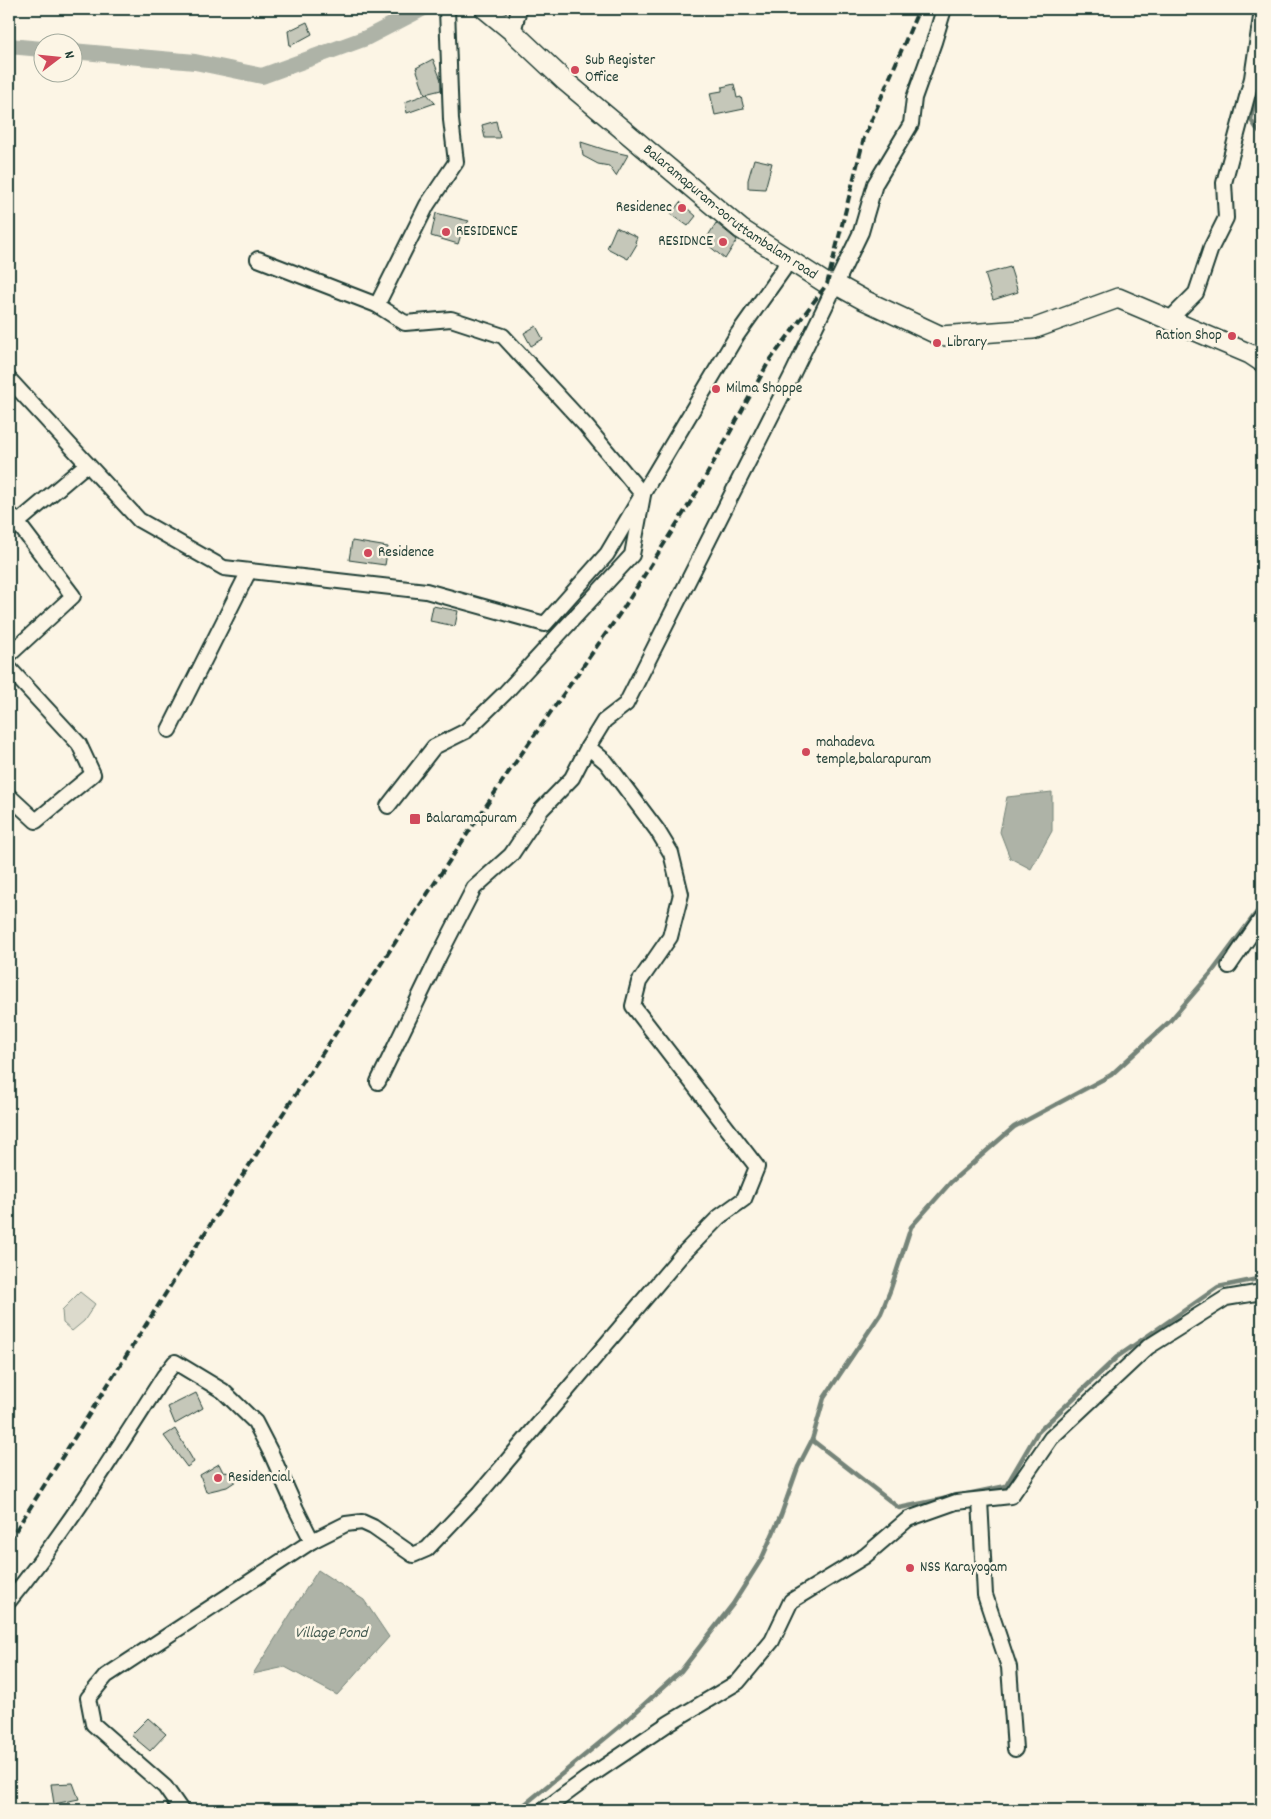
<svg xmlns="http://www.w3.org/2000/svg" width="1271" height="1819" viewBox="0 0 1271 1819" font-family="Dekko,sans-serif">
<rect width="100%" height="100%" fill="#fcf5e5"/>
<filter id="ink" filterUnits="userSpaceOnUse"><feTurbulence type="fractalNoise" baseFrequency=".02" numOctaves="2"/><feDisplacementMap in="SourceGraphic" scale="10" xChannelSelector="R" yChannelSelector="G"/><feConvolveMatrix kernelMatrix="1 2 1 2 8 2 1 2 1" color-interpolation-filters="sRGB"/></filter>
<g filter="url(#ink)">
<path fill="#dcdacc" stroke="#7e8c80" d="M 80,1292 L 95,1304 L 84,1321 L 72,1331 L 63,1323 L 62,1310 Z"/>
<g fill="#aeb3a7" stroke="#758479">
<path d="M 1052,792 L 1052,831 L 1031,869 L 1010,858 L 1000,832 L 1007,797 Z"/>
<path d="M 318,1570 L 364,1600 L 389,1637 L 337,1695 L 285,1667 L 253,1674 Z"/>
</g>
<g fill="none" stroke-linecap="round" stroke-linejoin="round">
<g stroke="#758479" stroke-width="4.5">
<path d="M 1262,63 L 1251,120 L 1259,132 L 1262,133"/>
<path d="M 812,1440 L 899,1508 L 1006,1486 L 1037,1433 L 1117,1357 L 1218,1287 L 1262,1278"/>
<path d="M 518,1810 L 619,1727 L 681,1671 L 733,1604 L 762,1558 L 781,1515 L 798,1467 L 812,1440 L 824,1398 L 881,1313 L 890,1291 L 911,1227 L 951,1182 L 1014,1127 L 1111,1075 L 1170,1021 L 1212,972 L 1262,905"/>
</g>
<g stroke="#aeb3a7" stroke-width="16">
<path d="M 9,46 L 42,49"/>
<path d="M 72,51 L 195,62 L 262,76 L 366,38 L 422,9"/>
</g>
</g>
<g fill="#c5c7b9" stroke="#1f3d34">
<path d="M 307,22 L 312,34 L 290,46 L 288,31 Z"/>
<path d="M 433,59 L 441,80 L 441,90 L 425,94 L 416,68 Z"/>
<path d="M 734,84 L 737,98 L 741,97 L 744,109 L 715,115 L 710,93 L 722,91 L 722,87 Z"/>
<path d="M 427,94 L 435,103 L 407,113 L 405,102 Z"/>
<path d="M 496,121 L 500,138 L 485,138 L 482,125 Z"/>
<path d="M 581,142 L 606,150 L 628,155 L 616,176 L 609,166 L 598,164 L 583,156 Z"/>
<path d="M 754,159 L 772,163 L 765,189 L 748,188 L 748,180 Z"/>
<path d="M 680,202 L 696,216 L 688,226 L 671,214 Z"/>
<path d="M 436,213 L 469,221 L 463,228 L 458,244 L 431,236 Z"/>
<path d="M 716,223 L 737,240 L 725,259 L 708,245 L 712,239 L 708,236 Z"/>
<path d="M 616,227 L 637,237 L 635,242 L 637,244 L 628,259 L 607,248 Z"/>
<path d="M 1010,267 L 1018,292 L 993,300 L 985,274 Z"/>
<path d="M 536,326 L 543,339 L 531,346 L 524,333 Z"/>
<path d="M 352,541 L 388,547 L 385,565 L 349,560 Z"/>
<path d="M 433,606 L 458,611 L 455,626 L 430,621 Z"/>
<path d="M 196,1393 L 203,1408 L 175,1424 L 168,1407 Z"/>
<path d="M 175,1429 L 194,1462 L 187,1467 L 164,1436 Z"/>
<path d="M 219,1464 L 223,1472 L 233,1473 L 236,1481 L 227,1487 L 206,1492 L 200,1475 Z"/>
<path d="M 148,1718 L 166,1734 L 150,1751 L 131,1735 Z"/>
<path d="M 73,1783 L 79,1799 L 54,1804 L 51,1784 Z"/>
</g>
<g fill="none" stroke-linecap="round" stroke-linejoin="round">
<g stroke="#1f3d34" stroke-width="18">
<g id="minor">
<path d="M 513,32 L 519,9"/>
<path d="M 258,259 L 377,305"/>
<path d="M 1169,320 L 1196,293 L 1211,248 L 1226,218 L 1224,183 L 1252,78 L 1262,10"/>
<path d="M 9,379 L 139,520 L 224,568 L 426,591 L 545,624 L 607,554 L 737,335 L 783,270 L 788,258"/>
<path d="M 9,513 L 17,522 L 73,596 L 9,655"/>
<path d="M 9,530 L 87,464"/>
<path d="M 9,668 L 79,744 L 93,774 L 36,821 L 9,796"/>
<path d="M 169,730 L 249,571"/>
<path d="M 388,806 L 434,747 L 466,731 L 505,693 L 632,555 L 643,495 L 586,426 L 503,336 L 451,319 L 405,323 L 377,305 L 427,205 L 456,162 L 451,120 L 447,9"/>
<path d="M 1229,966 L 1262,918"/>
<path d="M 378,1082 L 439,956 L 474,888 L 511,855 L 541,810 L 572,778 L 588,747"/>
<path d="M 980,1500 L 985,1595 L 1009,1667 L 1015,1749"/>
<path d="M 9,1601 C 67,1530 115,1453 164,1376 L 175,1362 L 223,1391 L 255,1422 L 271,1453 L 296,1509 L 312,1541"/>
<path d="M 181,1810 L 165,1787 L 93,1724 L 88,1698 L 106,1676 L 312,1541 L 346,1524 L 362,1522 L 373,1527 L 413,1555 L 427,1549 L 480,1493 L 680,1257 L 719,1217 L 744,1199 L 757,1167 L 633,1006 L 639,982 L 670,937 L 681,894 L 671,853 L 657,830 L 606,762 L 588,747 L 604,721 L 626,704 L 793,373 L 861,232 L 875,184 L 911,124 L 914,98 L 934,42 L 944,9"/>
<path d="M 544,1810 L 586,1779 L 669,1723 L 738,1682 L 772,1641 L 791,1601 L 865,1556 L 908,1519 L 956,1502 L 1011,1496 L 1051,1438 L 1148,1347 L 1226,1298 L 1262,1292"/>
</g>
</g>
<g stroke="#1f3d34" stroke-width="22">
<g id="secondary">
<path id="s1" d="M 485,9 L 513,32 L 565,81 L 741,229 L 827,284 L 835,284 L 864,300 L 941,336 L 1033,329 L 1118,298 L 1250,354 L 1262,362"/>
</g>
</g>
<use href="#minor" stroke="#fcf5e5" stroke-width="14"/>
<use href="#secondary" stroke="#fcf5e5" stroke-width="19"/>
<path stroke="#1f3d34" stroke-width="4" stroke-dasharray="8 4" stroke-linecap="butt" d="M 9,1541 L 178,1274 L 398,938 L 508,773 L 623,609 L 700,487 L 768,363 L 827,284 L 864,138 L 919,9"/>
</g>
</g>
<g fill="#d1495b" stroke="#fcf5e5" stroke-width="2">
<circle cx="575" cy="70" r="5"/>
<circle cx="682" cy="208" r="5"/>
<circle cx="446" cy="232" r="5"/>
<circle cx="723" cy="242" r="5"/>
<circle cx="1232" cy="336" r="5"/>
<circle cx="937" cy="343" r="5"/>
<circle cx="716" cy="389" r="5"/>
<circle cx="368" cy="553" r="5"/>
<circle cx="806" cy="752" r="5"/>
<rect x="409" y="813" width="12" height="12" rx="2.5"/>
<circle cx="218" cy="1478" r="5"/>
<circle cx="910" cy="1568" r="5"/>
</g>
<g text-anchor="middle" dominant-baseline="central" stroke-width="5" stroke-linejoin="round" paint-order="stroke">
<g font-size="15" fill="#1f3d34" stroke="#fcf5e5" text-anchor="start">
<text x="585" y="61">Sub Register<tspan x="585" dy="17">Office</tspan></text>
<text x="672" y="208" text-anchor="end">Residenec</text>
<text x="456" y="232">RESIDENCE</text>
<text x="713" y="242" text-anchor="end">RESIDNCE</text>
<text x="1222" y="336" text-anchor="end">Ration Shop</text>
<text x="947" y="343">Library</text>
<text x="726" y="389">Milma Shoppe</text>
<text x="378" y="553">Residence</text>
<text x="816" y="743">mahadeva<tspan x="816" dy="17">temple,balarapuram</tspan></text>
<text x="426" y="819">Balaramapuram</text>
<text x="228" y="1478">Residencial</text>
<text x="920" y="1568">NSS Karayogam</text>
</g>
<g font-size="15" fill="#1f3d34" stroke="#fcf5e5">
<text stroke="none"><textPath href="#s1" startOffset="319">Balaramapuram-ooruttambalam road</textPath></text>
</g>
<g font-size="16" font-style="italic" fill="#435a51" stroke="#fcf5e5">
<text x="331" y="1633">Village Pond</text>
</g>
</g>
<rect width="1271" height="1819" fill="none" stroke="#fcf5e5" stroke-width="30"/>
<rect x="15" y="15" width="1241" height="1789" fill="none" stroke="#1f3d34" stroke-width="2" filter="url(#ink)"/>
<g transform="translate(58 58) rotate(74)"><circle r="24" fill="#fcf5e5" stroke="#a4ab9e"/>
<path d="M0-4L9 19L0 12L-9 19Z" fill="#d1495b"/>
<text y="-8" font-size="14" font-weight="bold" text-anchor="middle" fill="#1f3d34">N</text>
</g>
</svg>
